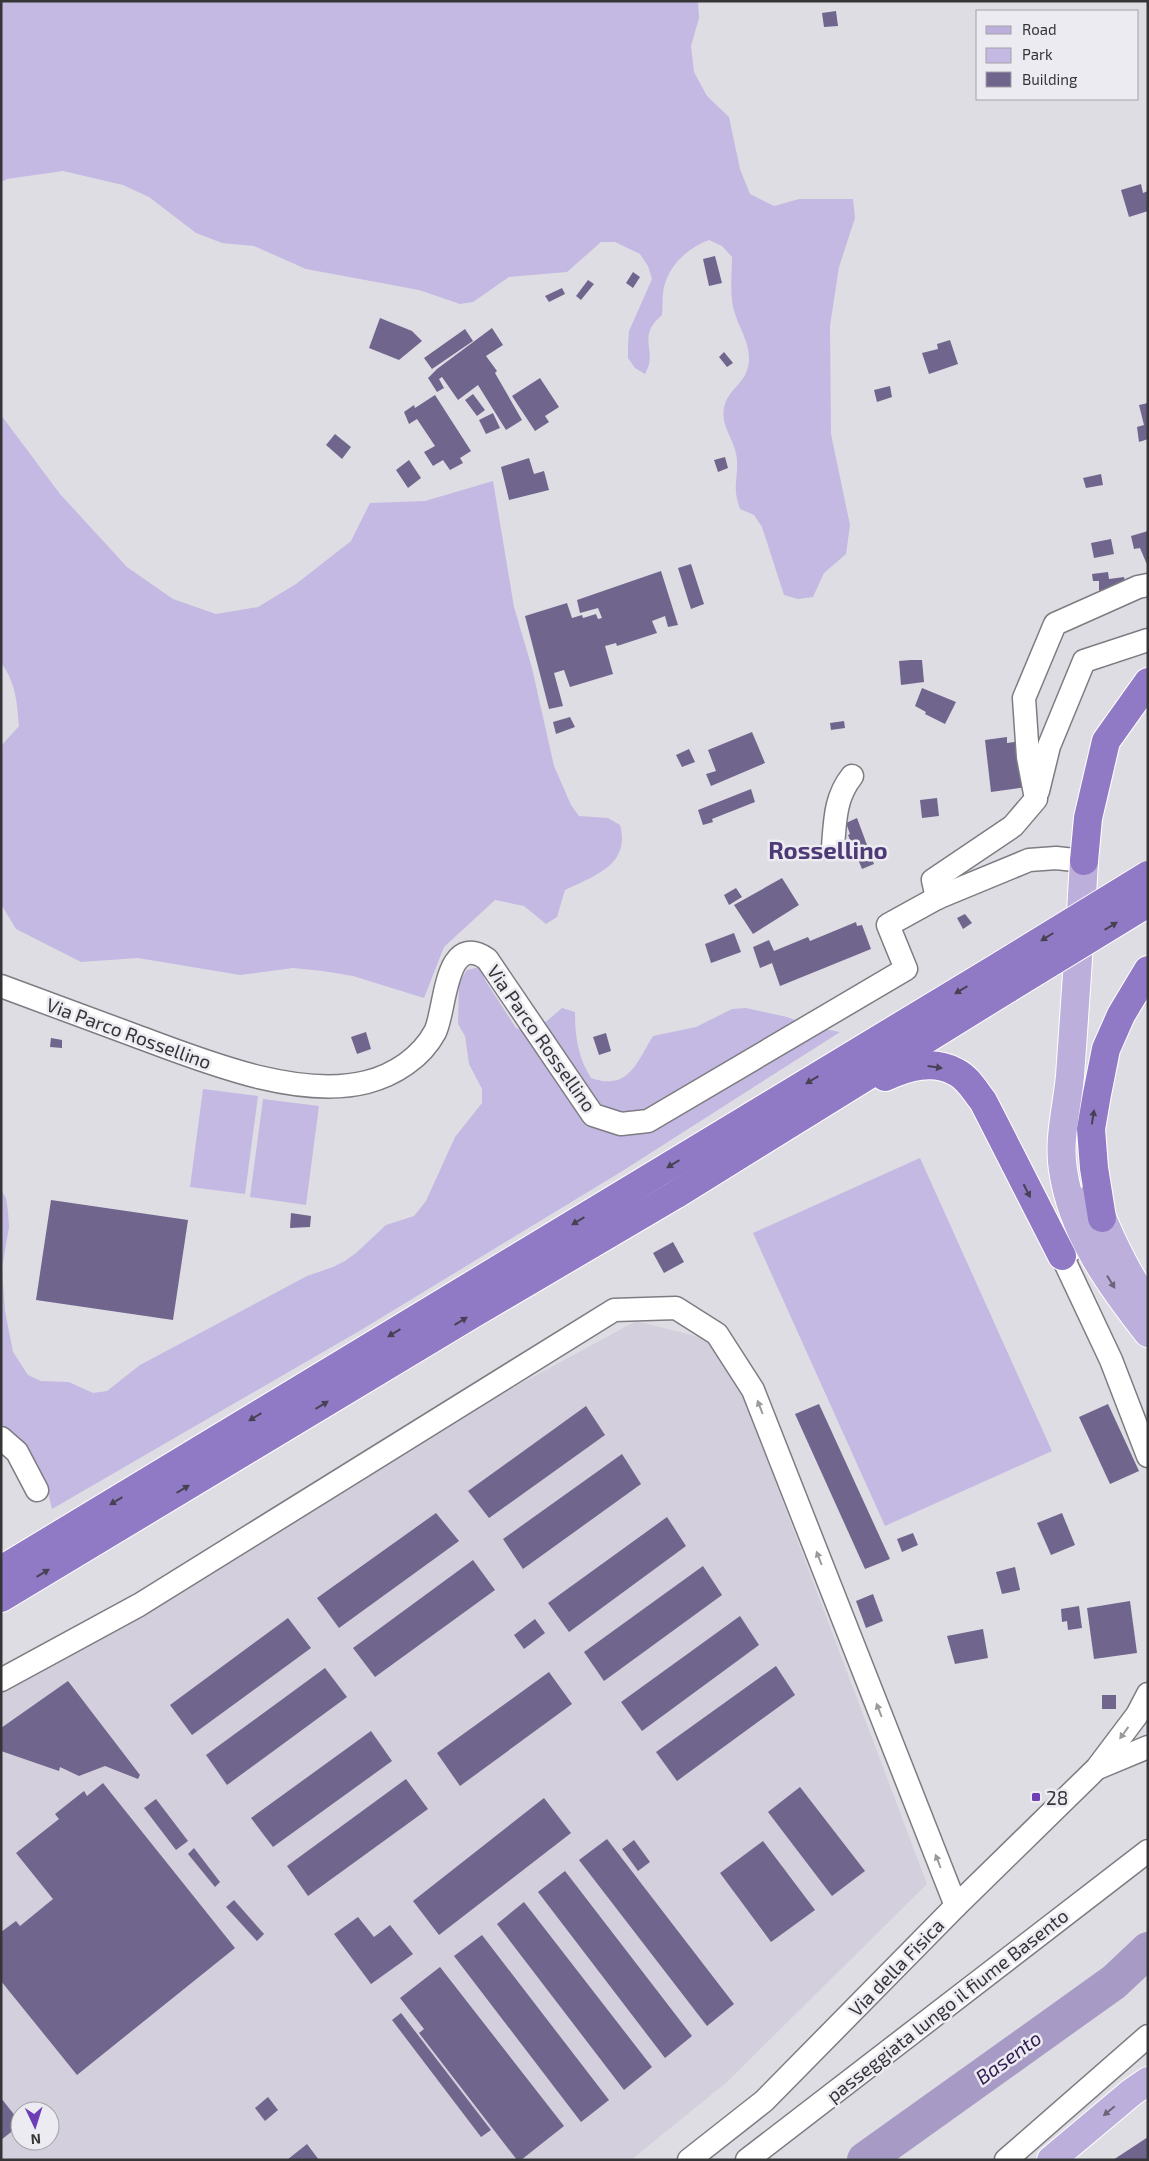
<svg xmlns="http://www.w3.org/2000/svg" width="1149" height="2161" viewBox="0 0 1149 2161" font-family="'Exo 2',sans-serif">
<rect width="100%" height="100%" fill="#dfdde4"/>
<path fill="#d3cfdd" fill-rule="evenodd" d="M 636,1321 L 723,1343 L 927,1884 L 727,2082 L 631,2160 L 1,2160 L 1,1666 ZM 20,2111 L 50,2111 L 50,2141 L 20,2141 Z"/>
<g fill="#c4b9e2">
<path d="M 1,1 L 698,1 L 699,18 L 691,46 L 694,72 L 707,96 L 729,117 L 740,169 L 750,194 L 774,206 L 799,199 L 853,199 L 855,218 L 839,267 L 830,326 L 831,434 L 850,525 L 846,554 L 824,573 L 813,597 L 798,599 L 784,595 L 762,527 L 754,515 L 740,509 C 732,487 738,480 737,460 C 736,440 718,425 725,404 C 731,386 749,382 749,358 C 749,342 740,329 735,314 C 729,297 732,275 732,257 L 722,246 L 709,240 C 688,248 670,264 664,287 C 662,295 663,306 662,315 C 635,338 659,350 645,374 L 635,368 L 628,358 L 628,345 L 629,331 L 652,279 L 648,266 L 640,254 L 615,242 L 601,242 L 567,272 L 509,277 L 473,302 L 460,304 L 419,290 L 306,269 L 254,246 L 222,243 L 196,233 L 149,197 L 123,185 L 63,171 L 7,179 L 1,182 Z"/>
<path d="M 1,415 L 60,494 L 127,567 L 173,599 L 216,614 L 258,607 L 296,584 L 351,541 L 370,503 L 425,501 L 493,481 L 514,607 L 532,668 L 554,766 L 571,805 L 579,816 L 608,818 L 620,825 C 631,865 594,876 565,890 L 557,917 L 546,924 L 524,906 L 495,900 L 444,947 L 424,998 L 353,976 L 323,971 L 293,968 L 240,975 L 138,958 L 81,962 L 16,929 L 1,904 L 1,746 L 19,726 C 17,703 16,682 1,663 Z"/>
<path d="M 480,967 L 485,980 L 516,1028 L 529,1032 L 541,1026 L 562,1008 L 575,1012 C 575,1037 578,1057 591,1078 C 628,1091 636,1064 653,1036 L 696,1027 L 732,1009 L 746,1008 L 787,1017 L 813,1027 L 840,1032 L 624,1170 L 361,1330 L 52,1509 L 45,1480 L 22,1444 L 1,1424 L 1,1190 L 6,1198 L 8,1211 L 9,1227 L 2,1268 L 5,1311 L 13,1352 L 28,1375 L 41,1381 L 69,1382 L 93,1393 L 107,1391 L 140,1365 L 307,1276 L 333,1267 L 345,1261 L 356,1253 L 386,1225 L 414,1216 L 426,1201 L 455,1137 L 482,1103 L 482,1089 L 469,1064 L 465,1036 L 458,1024 L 459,982 L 467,970 Z"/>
<path d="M 203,1089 L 258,1096 L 245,1194 L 190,1187 Z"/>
<path d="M 263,1099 L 319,1106 L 306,1205 L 250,1197 Z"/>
<path d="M 920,1158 L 1052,1451 L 885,1526 L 753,1233 Z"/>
</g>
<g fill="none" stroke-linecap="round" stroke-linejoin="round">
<path stroke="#a79bc6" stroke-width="36" d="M 865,2160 L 1114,1982 L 1148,1950"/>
</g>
<g fill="#70658c">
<path d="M 836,11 L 838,26 L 824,27 L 822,13 Z"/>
<path d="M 1141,184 L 1143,193 L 1148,191 L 1148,211 L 1129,217 L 1121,190 Z"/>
<path d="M 715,256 L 722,283 L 709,286 L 703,259 Z"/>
<path d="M 633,272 L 640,277 L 633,288 L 626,283 Z"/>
<path d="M 588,280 L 594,284 L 581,300 L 576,296 Z"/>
<path d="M 562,288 L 565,294 L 549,302 L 545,296 Z"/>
<path d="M 380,318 L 412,331 L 422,341 L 399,360 L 369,348 Z"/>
<path d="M 492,328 L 503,345 L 486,356 L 497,371 L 495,373 L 522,420 L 506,430 L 478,385 L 458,400 L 442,377 L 439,379 L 444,388 L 437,392 L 428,378 L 437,369 Z"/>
<path d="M 465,329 L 473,341 L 432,369 L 424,358 Z"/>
<path d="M 950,340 L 958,364 L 929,374 L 922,353 L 938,349 L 937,344 Z"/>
<path d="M 724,352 L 733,363 L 727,367 L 719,357 Z"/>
<path d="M 540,378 L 559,407 L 545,416 L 549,422 L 535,431 L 512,396 Z"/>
<path d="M 890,386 L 892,397 L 877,402 L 874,390 Z"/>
<path d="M 473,394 L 485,410 L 477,416 L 465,400 Z"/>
<path d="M 435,395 L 471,451 L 460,458 L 463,463 L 450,470 L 443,460 L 433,466 L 424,452 L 435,446 L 417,419 L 409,424 L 404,412 L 414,405 L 415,408 Z"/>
<path d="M 1148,403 L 1148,439 L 1139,442 L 1137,427 L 1144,425 L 1139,405 Z"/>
<path d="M 493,413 L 500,428 L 486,434 L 479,420 Z"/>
<path d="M 335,434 L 351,447 L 342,459 L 326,445 Z"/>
<path d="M 725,457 L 728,468 L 718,472 L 714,460 Z"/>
<path d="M 529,458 L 534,474 L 544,471 L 549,490 L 509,500 L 501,467 Z"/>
<path d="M 409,460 L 421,478 L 408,488 L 396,470 Z"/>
<path d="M 1101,474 L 1103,485 L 1086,488 L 1083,478 Z"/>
<path d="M 1148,531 L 1148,567 L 1140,548 L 1134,549 L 1131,536 Z"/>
<path d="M 1111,539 L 1114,554 L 1094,558 L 1091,543 Z"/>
<path d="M 691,564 L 704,604 L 691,609 L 678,568 Z"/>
<path d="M 661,571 L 678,625 L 668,627 L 665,616 L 652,621 L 657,633 L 617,646 L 616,643 L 605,646 L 613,674 L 570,687 L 564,670 L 554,673 L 563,706 L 549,709 L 525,616 L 567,603 L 572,618 L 582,615 L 583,618 L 596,614 L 598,619 L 602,618 L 598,608 L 580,613 L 577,600 Z"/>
<path d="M 1108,572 L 1109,579 L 1124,577 L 1126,586 L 1099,591 L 1099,581 L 1093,581 L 1092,574 Z"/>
<path d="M 911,660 L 922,660 L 924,682 L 901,685 L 899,661 Z"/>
<path d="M 922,688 L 956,702 L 945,724 L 925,714 L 926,712 L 915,706 Z"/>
<path d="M 570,717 L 575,727 L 556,734 L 553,722 Z"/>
<path d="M 844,721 L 845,728 L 831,730 L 830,723 Z"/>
<path d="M 752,732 L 765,763 L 711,786 L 706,774 L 716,771 L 708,750 Z"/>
<path d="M 1007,737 L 1007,743 L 1021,741 L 1027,787 L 991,792 L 985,740 Z"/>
<path d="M 689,749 L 695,762 L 682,767 L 676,755 Z"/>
<path d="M 751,789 L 755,802 L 712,819 L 713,822 L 703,825 L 698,810 Z"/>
<path d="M 937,798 L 939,816 L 922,818 L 920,800 Z"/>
<path d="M 857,818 L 874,864 L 862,869 L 848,835 L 850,834 L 846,823 Z"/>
<path d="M 782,878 L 799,905 L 753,934 L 734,905 Z"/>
<path d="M 736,888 L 742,897 L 729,905 L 724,895 Z"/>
<path d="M 965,914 L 972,923 L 963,929 L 957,918 Z"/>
<path d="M 856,922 L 857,926 L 862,925 L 871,949 L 780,986 L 772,963 L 760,968 L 753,947 L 769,940 L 774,951 L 808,937 L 810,941 Z"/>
<path d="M 734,933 L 741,952 L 711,963 L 705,944 Z"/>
<path d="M 366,1032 L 371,1049 L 357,1054 L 351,1037 Z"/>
<path d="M 606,1033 L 611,1051 L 599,1055 L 593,1037 Z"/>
<path d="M 51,1038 L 62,1040 L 62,1048 L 50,1047 Z"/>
<path d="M 51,1200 L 188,1220 L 173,1320 L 36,1300 Z"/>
<path d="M 291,1213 L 311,1216 L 310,1227 L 290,1228 Z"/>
<path d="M 673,1242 L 684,1262 L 664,1273 L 653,1253 Z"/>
<path d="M 819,1404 L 890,1559 L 865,1569 L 795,1414 Z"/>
<path d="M 1108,1404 L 1139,1471 L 1110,1484 L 1079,1417 Z"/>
<path d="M 586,1406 L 605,1435 L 489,1518 L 468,1491 Z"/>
<path d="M 622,1454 L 641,1484 L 523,1569 L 503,1539 Z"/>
<path d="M 436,1513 L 459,1541 L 339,1628 L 317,1598 Z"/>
<path d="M 1062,1513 L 1075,1545 L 1051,1555 L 1037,1523 Z"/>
<path d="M 667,1517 L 686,1546 L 569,1632 L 548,1603 Z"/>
<path d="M 913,1533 L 918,1545 L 902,1552 L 897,1539 Z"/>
<path d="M 473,1560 L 495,1590 L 375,1677 L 353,1648 Z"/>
<path d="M 703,1566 L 722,1595 L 604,1681 L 584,1652 Z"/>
<path d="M 1015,1567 L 1020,1590 L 1002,1594 L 996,1572 Z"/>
<path d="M 873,1594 L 883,1621 L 866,1628 L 856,1601 Z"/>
<path d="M 1130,1601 L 1137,1653 L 1094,1659 L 1087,1608 Z"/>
<path d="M 1079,1606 L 1082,1628 L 1068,1630 L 1067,1621 L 1062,1622 L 1061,1609 Z"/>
<path d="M 740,1616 L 759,1645 L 642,1731 L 621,1702 Z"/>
<path d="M 288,1618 L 311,1648 L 192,1735 L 170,1705 Z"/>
<path d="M 535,1619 L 545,1633 L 524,1649 L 514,1635 Z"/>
<path d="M 983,1629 L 988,1658 L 955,1664 L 947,1636 Z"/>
<path d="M 776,1666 L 795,1695 L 677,1781 L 656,1752 Z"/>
<path d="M 325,1668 L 347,1697 L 227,1785 L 206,1755 Z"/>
<path d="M 549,1672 L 572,1704 L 460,1786 L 437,1753 Z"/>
<path d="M 68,1681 L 140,1775 L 138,1779 L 105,1766 L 79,1776 L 60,1767 L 59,1771 L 1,1751 L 1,1728 Z"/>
<rect x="1102" y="1695" width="14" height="14"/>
<path d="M 371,1731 L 392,1761 L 273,1847 L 251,1818 Z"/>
<path d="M 406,1779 L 428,1809 L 308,1896 L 287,1866 Z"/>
<path d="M 103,1783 L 235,1948 L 77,2075 L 1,1981 L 1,1932 L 16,1921 L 20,1926 L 53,1899 L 16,1853 L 59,1819 L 55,1814 L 84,1791 L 87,1796 Z"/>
<path d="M 800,1787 L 865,1871 L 832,1896 L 768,1812 Z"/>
<path d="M 544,1798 L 571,1833 L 439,1935 L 413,1901 Z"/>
<path d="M 156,1799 L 188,1841 L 176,1850 L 144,1808 Z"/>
<path d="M 607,1839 L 734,2004 L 707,2026 L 579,1860 Z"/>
<path d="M 634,1840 L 650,1862 L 638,1871 L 622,1849 Z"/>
<path d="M 763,1841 L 815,1910 L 771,1942 L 720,1873 Z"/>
<path d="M 194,1848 L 220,1882 L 215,1887 L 188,1854 Z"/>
<path d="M 565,1871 L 692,2036 L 665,2058 L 538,1892 Z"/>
<path d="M 234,1900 L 264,1934 L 257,1941 L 226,1907 Z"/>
<path d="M 524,1902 L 652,2067 L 624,2090 L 497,1924 Z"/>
<path d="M 358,1917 L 374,1937 L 390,1925 L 413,1954 L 371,1984 L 334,1934 Z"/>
<path d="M 482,1935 L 609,2100 L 581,2122 L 454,1956 Z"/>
<path d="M 440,1967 L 564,2126 L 521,2160 L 517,2160 L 419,2033 L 424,2029 L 400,1998 Z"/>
<path d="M 401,2013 L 491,2130 L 481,2137 L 392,2020 Z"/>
<path d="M 268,2097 L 278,2110 L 265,2121 L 255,2108 Z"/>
<path d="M 1,2098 L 20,2122 L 20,2125 L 1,2140 Z"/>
<path d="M 1148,2137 L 1148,2160 L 1113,2160 Z"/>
<path d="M 307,2144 L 319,2160 L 287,2160 Z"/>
</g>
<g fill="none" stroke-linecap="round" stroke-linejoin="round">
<g stroke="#7e7c82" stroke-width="25">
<g id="minor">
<path d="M 1038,791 L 1049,746 L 1084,661 L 1148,640"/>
<path d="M 833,847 C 835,821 835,797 852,776"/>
<path d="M 937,898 L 933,880 L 1013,826 L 1036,799 L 1028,757 L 1024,698 L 1055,624 L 1138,587 L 1148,585"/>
<path d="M 1,986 C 46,1003 91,1019 136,1036 C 201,1060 297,1100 367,1082 C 394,1075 421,1058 435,1032 C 446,1011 444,930 487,959 L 593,1115 L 621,1124 L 648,1121 L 906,969 L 888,925 L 937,898 L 1029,860 L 1056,858 L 1084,861"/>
<path d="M 1076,1247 L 1062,1256 L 1111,1360 L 1148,1456"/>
<path d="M 1,1438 L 17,1452 L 37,1490"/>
<path d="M 1,1680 L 139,1605 L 614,1310 L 676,1308 L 717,1334 L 753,1390 L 956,1906"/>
<path d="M 1100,1767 L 1148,1747"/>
<path d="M 689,2160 L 764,2101 L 956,1906 L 1097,1768 L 1137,1715 L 1148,1694"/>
<path d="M 747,2160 L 1148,1851"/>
<path d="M 1006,2160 L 1148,2036"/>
</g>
</g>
<g stroke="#fff" stroke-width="30">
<g id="major">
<path d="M 1084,861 C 1080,933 1075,1005 1070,1076 C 1067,1108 1058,1139 1063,1170 C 1072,1232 1110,1285 1148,1333"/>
<path d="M 1093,1196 C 1107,1231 1125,1273 1148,1303"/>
<path d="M 1051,2160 L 1132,2092 L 1148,2081"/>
</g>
</g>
<g stroke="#fff" stroke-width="30">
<g id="highway">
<path d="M 1084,861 L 1088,818 L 1106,741 L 1148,682"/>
<path d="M 885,1077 C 907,1067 933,1059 956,1072 C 968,1078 975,1091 983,1101 L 1062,1256"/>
<path d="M 1102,1218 L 1094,1168 L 1091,1129 L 1097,1094 L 1106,1049 L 1121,1015 L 1148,970"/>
<path d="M 1,1570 L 1003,964"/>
<path d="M 1,1598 L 471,1315 L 675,1195 L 1009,988"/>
</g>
</g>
<use href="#minor" stroke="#fff" stroke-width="22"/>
<use href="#major" stroke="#bdafdc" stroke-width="28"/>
<use href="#highway" stroke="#917ac5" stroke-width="28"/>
<g stroke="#fff" stroke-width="30" stroke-linecap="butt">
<g id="highway-bridge">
<path d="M 1003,964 L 1148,875"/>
<path d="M 1009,988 L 1148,903"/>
</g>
</g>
<use href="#highway-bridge" stroke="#917ac5" stroke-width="28"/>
</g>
<defs><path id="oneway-solid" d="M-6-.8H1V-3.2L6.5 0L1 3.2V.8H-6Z" transform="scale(1.25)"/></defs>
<g fill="#474253">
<use href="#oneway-solid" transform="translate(1111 926) rotate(-31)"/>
<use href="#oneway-solid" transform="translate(1047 937) rotate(148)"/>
<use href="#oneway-solid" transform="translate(961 990) rotate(149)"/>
<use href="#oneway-solid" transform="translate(935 1067) rotate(8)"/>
<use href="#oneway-solid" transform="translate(812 1080) rotate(149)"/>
<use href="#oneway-solid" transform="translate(1093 1117) rotate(-81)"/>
<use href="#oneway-solid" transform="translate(673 1164) rotate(149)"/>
<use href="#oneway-solid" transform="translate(1027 1191) rotate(63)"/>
<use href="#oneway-solid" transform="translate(578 1221) rotate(149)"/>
<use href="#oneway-solid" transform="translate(461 1321) rotate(-31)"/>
<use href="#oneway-solid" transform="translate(394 1333) rotate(149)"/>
<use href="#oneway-solid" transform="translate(322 1405) rotate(-31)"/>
<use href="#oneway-solid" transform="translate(255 1417) rotate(149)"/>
<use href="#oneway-solid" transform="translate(183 1489) rotate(-31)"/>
<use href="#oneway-solid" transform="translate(116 1501) rotate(149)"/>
<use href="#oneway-solid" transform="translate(43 1573) rotate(-31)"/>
</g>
<g fill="#6b6579">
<use href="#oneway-solid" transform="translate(1111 1282) rotate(58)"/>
<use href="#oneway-solid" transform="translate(1109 2111) rotate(140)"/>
</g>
<g fill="#9a9a9b">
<use href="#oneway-solid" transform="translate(760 1407) rotate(-111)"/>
<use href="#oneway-solid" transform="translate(819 1558) rotate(-111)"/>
<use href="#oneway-solid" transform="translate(879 1710) rotate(-111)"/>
<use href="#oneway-solid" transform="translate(1124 1733) rotate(126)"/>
<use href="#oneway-solid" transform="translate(938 1861) rotate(-111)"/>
</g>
<rect fill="#6c3db5" stroke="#ecebf1" stroke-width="2" x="1031" y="1792" width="10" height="10" rx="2.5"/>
<g text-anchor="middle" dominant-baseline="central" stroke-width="5" stroke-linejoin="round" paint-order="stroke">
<g font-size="19" fill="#353437" stroke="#ecebf1">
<text transform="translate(129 1033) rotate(20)">Via Parco Rossellino</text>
<text transform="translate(542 1038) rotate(55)">Via Parco Rossellino</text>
<text transform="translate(896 1967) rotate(-46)">Via della Fisica</text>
<text transform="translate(947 2005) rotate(-38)">passeggiata lungo il fiume Basento</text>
</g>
<g font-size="19" fill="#353437" stroke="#ecebf1" text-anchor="start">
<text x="1046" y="1797">28</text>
</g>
<g font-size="20" font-style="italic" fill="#2f1c50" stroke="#ecebf1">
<text transform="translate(1008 2057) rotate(-36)">Basento</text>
</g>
<g font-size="24" font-weight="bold" fill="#4e3a76" stroke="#ecebf1">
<text x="828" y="849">Rossellino</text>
</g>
</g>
<rect width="1149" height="2161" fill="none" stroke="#353437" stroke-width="5"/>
<rect x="976" y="10" width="162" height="90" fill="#ecebf1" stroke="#a3a2a7"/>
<rect x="986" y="26" width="25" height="8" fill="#bdafdc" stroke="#a3a2a7"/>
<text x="1022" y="35" font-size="15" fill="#353437">Road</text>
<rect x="986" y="48" width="25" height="15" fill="#c4b9e2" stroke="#a3a2a7"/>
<text x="1022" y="60" font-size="15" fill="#353437">Park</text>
<rect x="986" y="72" width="25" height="15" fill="#70658c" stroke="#a3a2a7"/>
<text x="1022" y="85" font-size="15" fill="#353437">Building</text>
<g transform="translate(35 2126) rotate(176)"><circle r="24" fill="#ecebf1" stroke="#a3a2a7"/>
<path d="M0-4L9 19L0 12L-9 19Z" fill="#6c3db5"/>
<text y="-8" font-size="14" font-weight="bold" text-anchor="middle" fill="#353437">N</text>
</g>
</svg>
